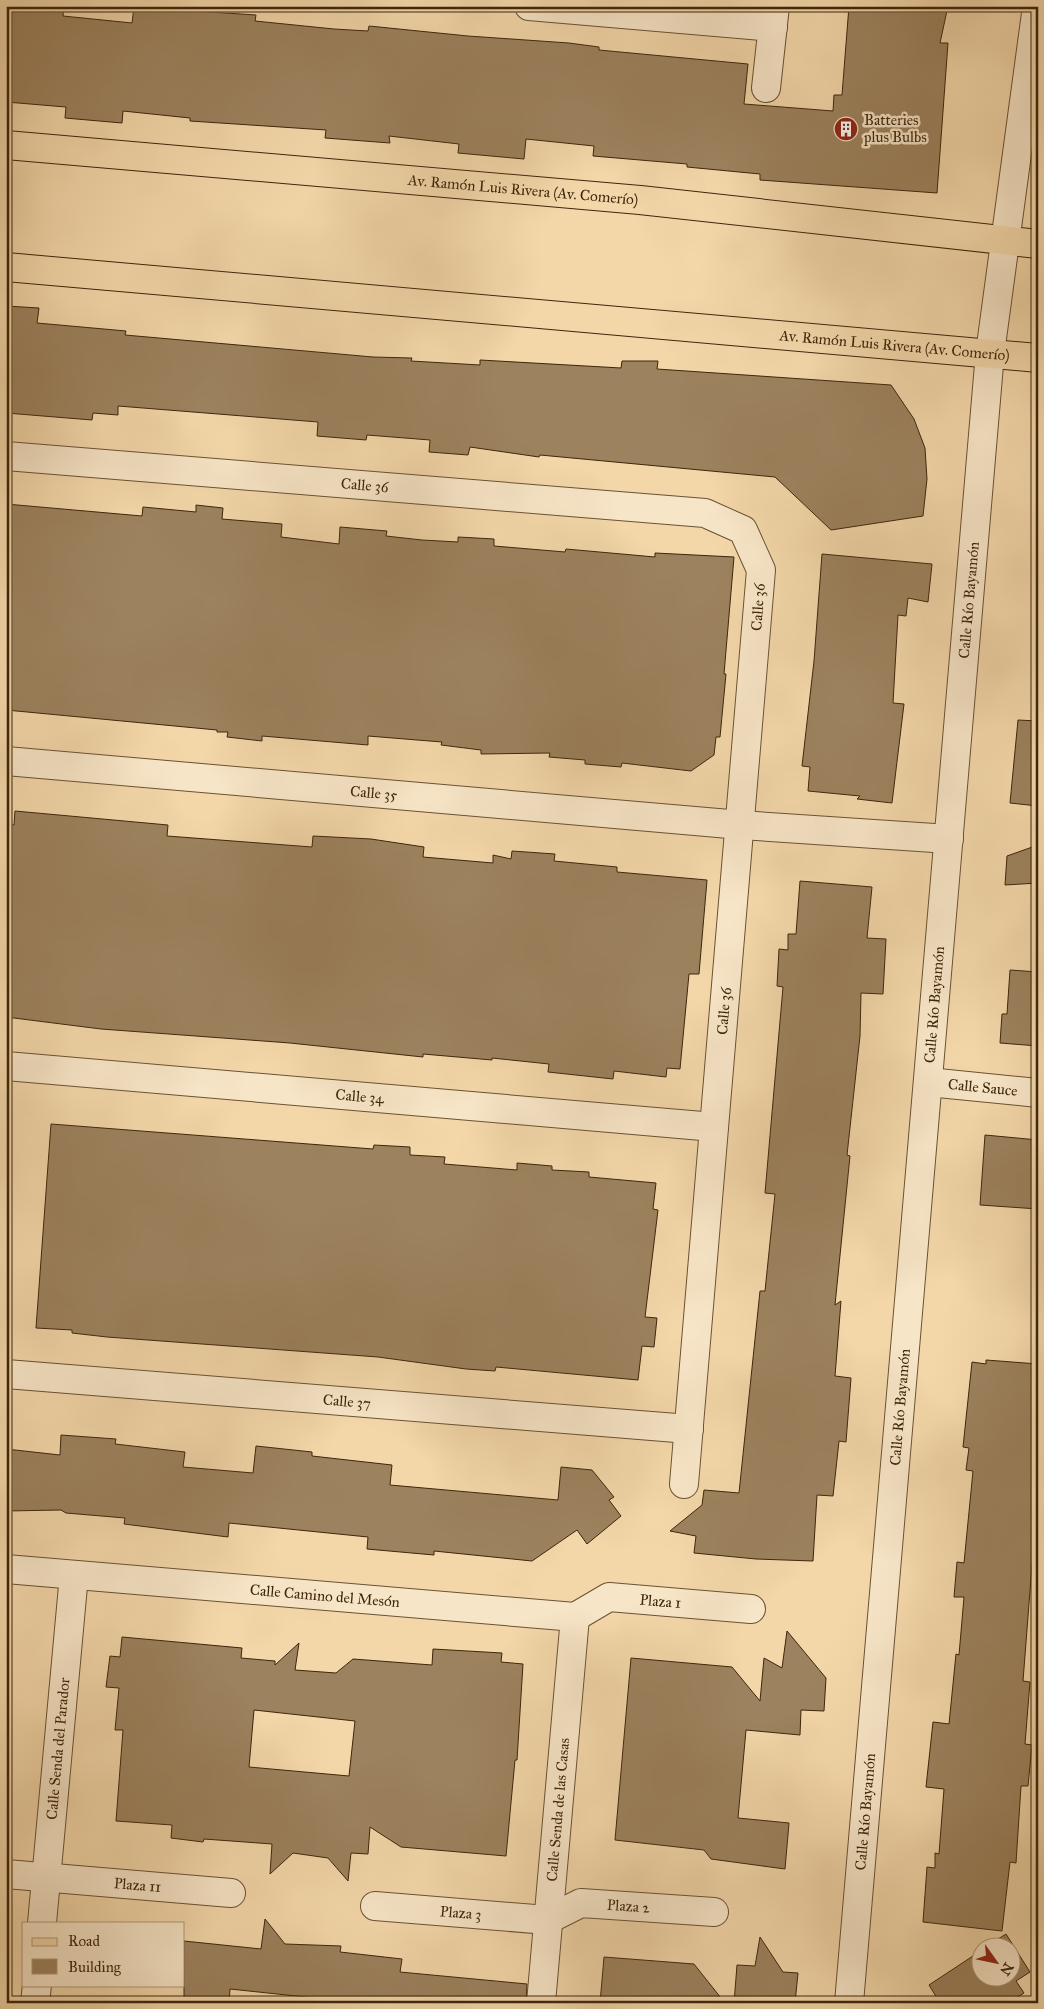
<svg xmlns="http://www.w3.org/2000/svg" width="1044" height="2009" viewBox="0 0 1044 2009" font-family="'IM FELL Great Primer',serif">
<rect width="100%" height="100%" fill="#f3d7a9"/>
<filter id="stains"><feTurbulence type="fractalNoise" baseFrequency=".004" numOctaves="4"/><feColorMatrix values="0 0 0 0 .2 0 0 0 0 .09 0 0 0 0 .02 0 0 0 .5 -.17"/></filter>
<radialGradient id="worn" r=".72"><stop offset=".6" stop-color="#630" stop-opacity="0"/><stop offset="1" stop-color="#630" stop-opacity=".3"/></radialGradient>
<g fill="#9c825e" stroke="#3d260c" fill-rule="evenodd">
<path d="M 24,6 L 64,6 L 63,16 L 132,23 L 134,7 L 256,15 L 255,21 L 334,29 L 368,31 L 369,26 L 468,36 L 569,43 L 599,47 L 599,50 L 748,64 L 744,104 L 833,111 L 834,95 L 842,95 L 849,6 L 948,6 L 940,43 L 948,43 L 937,193 L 760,180 L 760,174 L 687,167 L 687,164 L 593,156 L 594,146 L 526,139 L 524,159 L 458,153 L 459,144 L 389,136 L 390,143 L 325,138 L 326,130 L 190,121 L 190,118 L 123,111 L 122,123 L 65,118 L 66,107 L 6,102 L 6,10 L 24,11 Z"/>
<path d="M 6,306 L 39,308 L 37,323 L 126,331 L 125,335 L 373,357 L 412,358 L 411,361 L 480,365 L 480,360 L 621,368 L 622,361 L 658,361 L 657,369 L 891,385 L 914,419 L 925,448 L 927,479 L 923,516 L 831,530 L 775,477 L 540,455 L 539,457 L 470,447 L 468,455 L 429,452 L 430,440 L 367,435 L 366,440 L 317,436 L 318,422 L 118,406 L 118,415 L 93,413 L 92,420 L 6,413 Z"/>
<path d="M 6,504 L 142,516 L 143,507 L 196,512 L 196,505 L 223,508 L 222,519 L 282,524 L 281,537 L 339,544 L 340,527 L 387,531 L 386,536 L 422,540 L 458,542 L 458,537 L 494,539 L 494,546 L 565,552 L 566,549 L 655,557 L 655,553 L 734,557 L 724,674 L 726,674 L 720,737 L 716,737 L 714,755 L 691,771 L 622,763 L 621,767 L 585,764 L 585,760 L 549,757 L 550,753 L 481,754 L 481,750 L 441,745 L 442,742 L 368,736 L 368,745 L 262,736 L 262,741 L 227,737 L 228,732 L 217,732 L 217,730 L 6,710 Z"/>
<path d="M 822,554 L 932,564 L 928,602 L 908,598 L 906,616 L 898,615 L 893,703 L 904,704 L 892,803 L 857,799 L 860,796 L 808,791 L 810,767 L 802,766 L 814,661 Z"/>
<path d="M 1018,720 L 1038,721 L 1038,806 L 1010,803 Z"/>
<path d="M 15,811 L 168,825 L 167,836 L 312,847 L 313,836 L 371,839 L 424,847 L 423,857 L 493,863 L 493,855 L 511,859 L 512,851 L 555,854 L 554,861 L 617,867 L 617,872 L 707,880 L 699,974 L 689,974 L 680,1069 L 667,1068 L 666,1077 L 614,1071 L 613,1079 L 548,1072 L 549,1064 L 492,1058 L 492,1060 L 423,1054 L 423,1057 L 290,1043 L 101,1029 L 6,1017 L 6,824 L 14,825 Z"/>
<path d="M 1038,845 L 1038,883 L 1005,885 L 1007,856 Z"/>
<path d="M 800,881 L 872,887 L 867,938 L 886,939 L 883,994 L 861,993 L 860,1036 L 847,1155 L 850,1156 L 835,1305 L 841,1301 L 835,1376 L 851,1378 L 846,1442 L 839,1441 L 833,1496 L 817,1495 L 813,1561 L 756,1559 L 694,1553 L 696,1536 L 670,1531 L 702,1505 L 704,1490 L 739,1493 L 760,1291 L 765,1291 L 775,1194 L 765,1193 L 783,987 L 777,986 L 779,949 L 788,950 L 788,934 L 796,934 Z"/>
<path d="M 1010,970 L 1038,972 L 1038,1046 L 1000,1043 L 1002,1014 L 1007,1014 Z"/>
<path d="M 51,1124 L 373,1149 L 374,1145 L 410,1147 L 410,1155 L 445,1157 L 444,1164 L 517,1170 L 517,1163 L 552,1166 L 552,1170 L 589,1172 L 589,1177 L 656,1183 L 653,1209 L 658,1210 L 645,1317 L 657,1318 L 654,1347 L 642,1346 L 638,1380 L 496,1367 L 495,1371 L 466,1369 L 378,1357 L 107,1337 L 72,1333 L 72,1330 L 36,1328 Z"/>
<path d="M 985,1135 L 1038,1140 L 1038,1209 L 980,1205 Z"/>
<path d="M 986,1360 L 1038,1364 L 1038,1539 L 1034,1539 L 1023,1681 L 1030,1682 L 1025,1744 L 1032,1745 L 1028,1786 L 1021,1786 L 1016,1863 L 1010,1862 L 1002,1931 L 923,1922 L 927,1867 L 935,1868 L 935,1853 L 939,1854 L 944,1789 L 926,1787 L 933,1722 L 949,1724 L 956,1654 L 959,1655 L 964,1597 L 954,1597 L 957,1562 L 964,1563 L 973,1471 L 966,1470 L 969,1448 L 963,1447 L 972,1362 L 986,1364 Z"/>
<path d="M 61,1435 L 116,1439 L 115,1444 L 185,1452 L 183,1467 L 253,1473 L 256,1446 L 312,1452 L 312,1456 L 392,1465 L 390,1485 L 558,1500 L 561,1467 L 592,1470 L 614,1497 L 609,1500 L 621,1516 L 587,1544 L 577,1530 L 532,1561 L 434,1551 L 434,1555 L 367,1549 L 368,1537 L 229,1523 L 228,1537 L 124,1524 L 125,1518 L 66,1513 L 61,1510 L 6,1511 L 6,1449 L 60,1455 Z"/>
<path d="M 787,1631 L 826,1678 L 824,1711 L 801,1710 L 800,1735 L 746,1730 L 738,1818 L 789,1823 L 785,1869 L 711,1859 L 704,1850 L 615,1840 L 631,1658 L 732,1667 L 760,1701 L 764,1658 L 782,1668 Z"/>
<path d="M 122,1637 L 242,1648 L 241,1658 L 275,1661 L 275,1665 L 299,1643 L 295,1670 L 336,1673 L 353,1659 L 432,1665 L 433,1649 L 502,1653 L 501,1662 L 523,1664 L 517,1760 L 515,1760 L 506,1856 L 401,1847 L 370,1827 L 368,1854 L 351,1853 L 348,1881 L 328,1858 L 293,1853 L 270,1874 L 272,1844 L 204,1839 L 203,1842 L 171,1838 L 172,1825 L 116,1821 L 123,1730 L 115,1730 L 119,1688 L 106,1687 L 110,1656 L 120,1657 ZM 254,1710 L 355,1721 L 349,1776 L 249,1767 Z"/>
<path d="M 265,1919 L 285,1944 L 341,1946 L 340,1952 L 402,1959 L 400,1972 L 527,1984 L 526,2003 L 362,2003 L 230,1989 L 229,2003 L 184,2003 L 184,1941 L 261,1949 Z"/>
<path d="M 1006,1934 L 1030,1972 L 1016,1981 L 1024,1993 L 1008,2003 L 940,2003 L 929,1985 L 982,1950 L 982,1976 L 1012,1976 L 1012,1946 L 987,1946 Z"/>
<path d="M 760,1937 L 783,1972 L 798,1973 L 795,2003 L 734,2003 L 737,1965 L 755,1966 Z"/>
<path d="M 604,1957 L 694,1964 L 725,2003 L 600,2003 Z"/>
</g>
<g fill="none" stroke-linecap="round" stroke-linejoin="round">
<g stroke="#6a5233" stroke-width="30">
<g id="minor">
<path d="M 529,6 L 773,27"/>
<path d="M 766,88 L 775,6"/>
<path id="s1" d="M 6,456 L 705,513 L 743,530 L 761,570 L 684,1484"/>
<path id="s2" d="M 6,761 L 741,825 L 949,839"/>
<path id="s3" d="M 6,1066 L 714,1127"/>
<path id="s4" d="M 928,1082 L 1038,1093"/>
<path id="s5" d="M 6,1374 L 689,1429"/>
<path id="s6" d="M 6,1569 L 575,1617"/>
<path id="s7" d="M 575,1617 L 609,1597 L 751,1609"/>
<path id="s8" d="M 6,1874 L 231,1893"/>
<path id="s9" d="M 375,1906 L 547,1920 L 581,1903 L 714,1912"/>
<path id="s10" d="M 42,1923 L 74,1575"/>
<path d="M 35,2003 L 37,1985"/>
<path id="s11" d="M 541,2003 L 575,1617"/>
<path id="s12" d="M 849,2003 L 990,353 L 1037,6"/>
</g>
</g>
<g stroke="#3d260c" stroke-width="30">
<g id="primary">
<path id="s13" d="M 6,145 L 640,200 L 1038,244"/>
<path id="s14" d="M 6,267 L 1038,358"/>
</g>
</g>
<use href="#minor" stroke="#f7e5c7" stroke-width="28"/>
<use href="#primary" stroke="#f3d7a9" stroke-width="28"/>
</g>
<defs>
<g id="building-disc" transform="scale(1.25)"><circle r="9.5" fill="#8f2418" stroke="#f7e5c7"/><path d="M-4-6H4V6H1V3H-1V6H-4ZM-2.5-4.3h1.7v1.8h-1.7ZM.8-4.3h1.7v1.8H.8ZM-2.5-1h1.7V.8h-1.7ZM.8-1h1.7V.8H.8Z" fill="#fff"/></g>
</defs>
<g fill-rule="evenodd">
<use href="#building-disc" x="846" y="129"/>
</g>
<g text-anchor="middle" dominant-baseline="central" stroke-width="5" stroke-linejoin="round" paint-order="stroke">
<g font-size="15" fill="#3d260c" stroke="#f7e5c7" text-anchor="start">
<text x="864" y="120">Batteries<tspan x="864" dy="17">plus Bulbs</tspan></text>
</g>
<g font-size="15" fill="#3d260c" stroke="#f7e5c7">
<text stroke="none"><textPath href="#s13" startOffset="519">Av. Ramón Luis Rivera (Av. Comerío)</textPath></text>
<text stroke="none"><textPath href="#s14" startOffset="892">Av. Ramón Luis Rivera (Av. Comerío)</textPath></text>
<text stroke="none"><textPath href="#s1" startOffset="360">Calle 36</textPath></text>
<text stroke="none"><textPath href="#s12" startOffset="1408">Calle Río Bayamón</textPath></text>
<text transform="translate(758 607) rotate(-86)">Calle 36</text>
<text stroke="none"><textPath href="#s2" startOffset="369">Calle 35</textPath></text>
<text stroke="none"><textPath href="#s12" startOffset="1002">Calle Río Bayamón</textPath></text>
<text transform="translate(724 1011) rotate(-85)">Calle 36</text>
<text stroke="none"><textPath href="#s4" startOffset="55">Calle Sauce</textPath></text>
<text stroke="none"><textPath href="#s3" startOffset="355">Calle 34</textPath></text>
<text stroke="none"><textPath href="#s5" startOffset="342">Calle 37</textPath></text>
<text stroke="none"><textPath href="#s12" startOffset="598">Calle Río Bayamón</textPath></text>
<text stroke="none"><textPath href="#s6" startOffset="320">Calle Camino del Mesón</textPath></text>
<text stroke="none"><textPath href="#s7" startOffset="91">Plaza 1</textPath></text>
<text stroke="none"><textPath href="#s10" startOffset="175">Calle Senda del Parador</textPath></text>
<text stroke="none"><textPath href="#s11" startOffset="194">Calle Senda de las Casas</textPath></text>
<text stroke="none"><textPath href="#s12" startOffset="192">Calle Río Bayamón</textPath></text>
<text stroke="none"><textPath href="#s8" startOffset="132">Plaza 11</textPath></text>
<text stroke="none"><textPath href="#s9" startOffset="258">Plaza 2</textPath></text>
<text stroke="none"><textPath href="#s9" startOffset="86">Plaza 3</textPath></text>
</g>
</g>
<rect width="1044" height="2009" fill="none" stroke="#f3d7a9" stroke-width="25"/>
<rect x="8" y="8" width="1029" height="1994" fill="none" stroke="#3d260c" stroke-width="2.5"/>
<rect x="12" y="12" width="1019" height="1984" fill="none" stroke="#3d260c"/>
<rect x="22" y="1922" width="162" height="65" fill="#f7e5c7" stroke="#ad997c"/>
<rect x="32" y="1938" width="25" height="8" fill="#f3d7a9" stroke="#ad997c"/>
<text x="68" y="1946" font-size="15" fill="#3d260c">Road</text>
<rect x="32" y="1959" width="25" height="15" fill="#9c825e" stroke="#ad997c"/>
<text x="68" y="1972" font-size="15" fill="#3d260c">Building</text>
<g transform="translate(996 1962) rotate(123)"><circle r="24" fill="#f7e5c7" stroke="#ad997c"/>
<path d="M0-4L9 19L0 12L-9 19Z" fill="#8f2418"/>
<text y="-8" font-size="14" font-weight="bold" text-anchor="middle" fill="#3d260c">N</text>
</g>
<rect width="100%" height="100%" filter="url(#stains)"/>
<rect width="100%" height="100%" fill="url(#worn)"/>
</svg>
